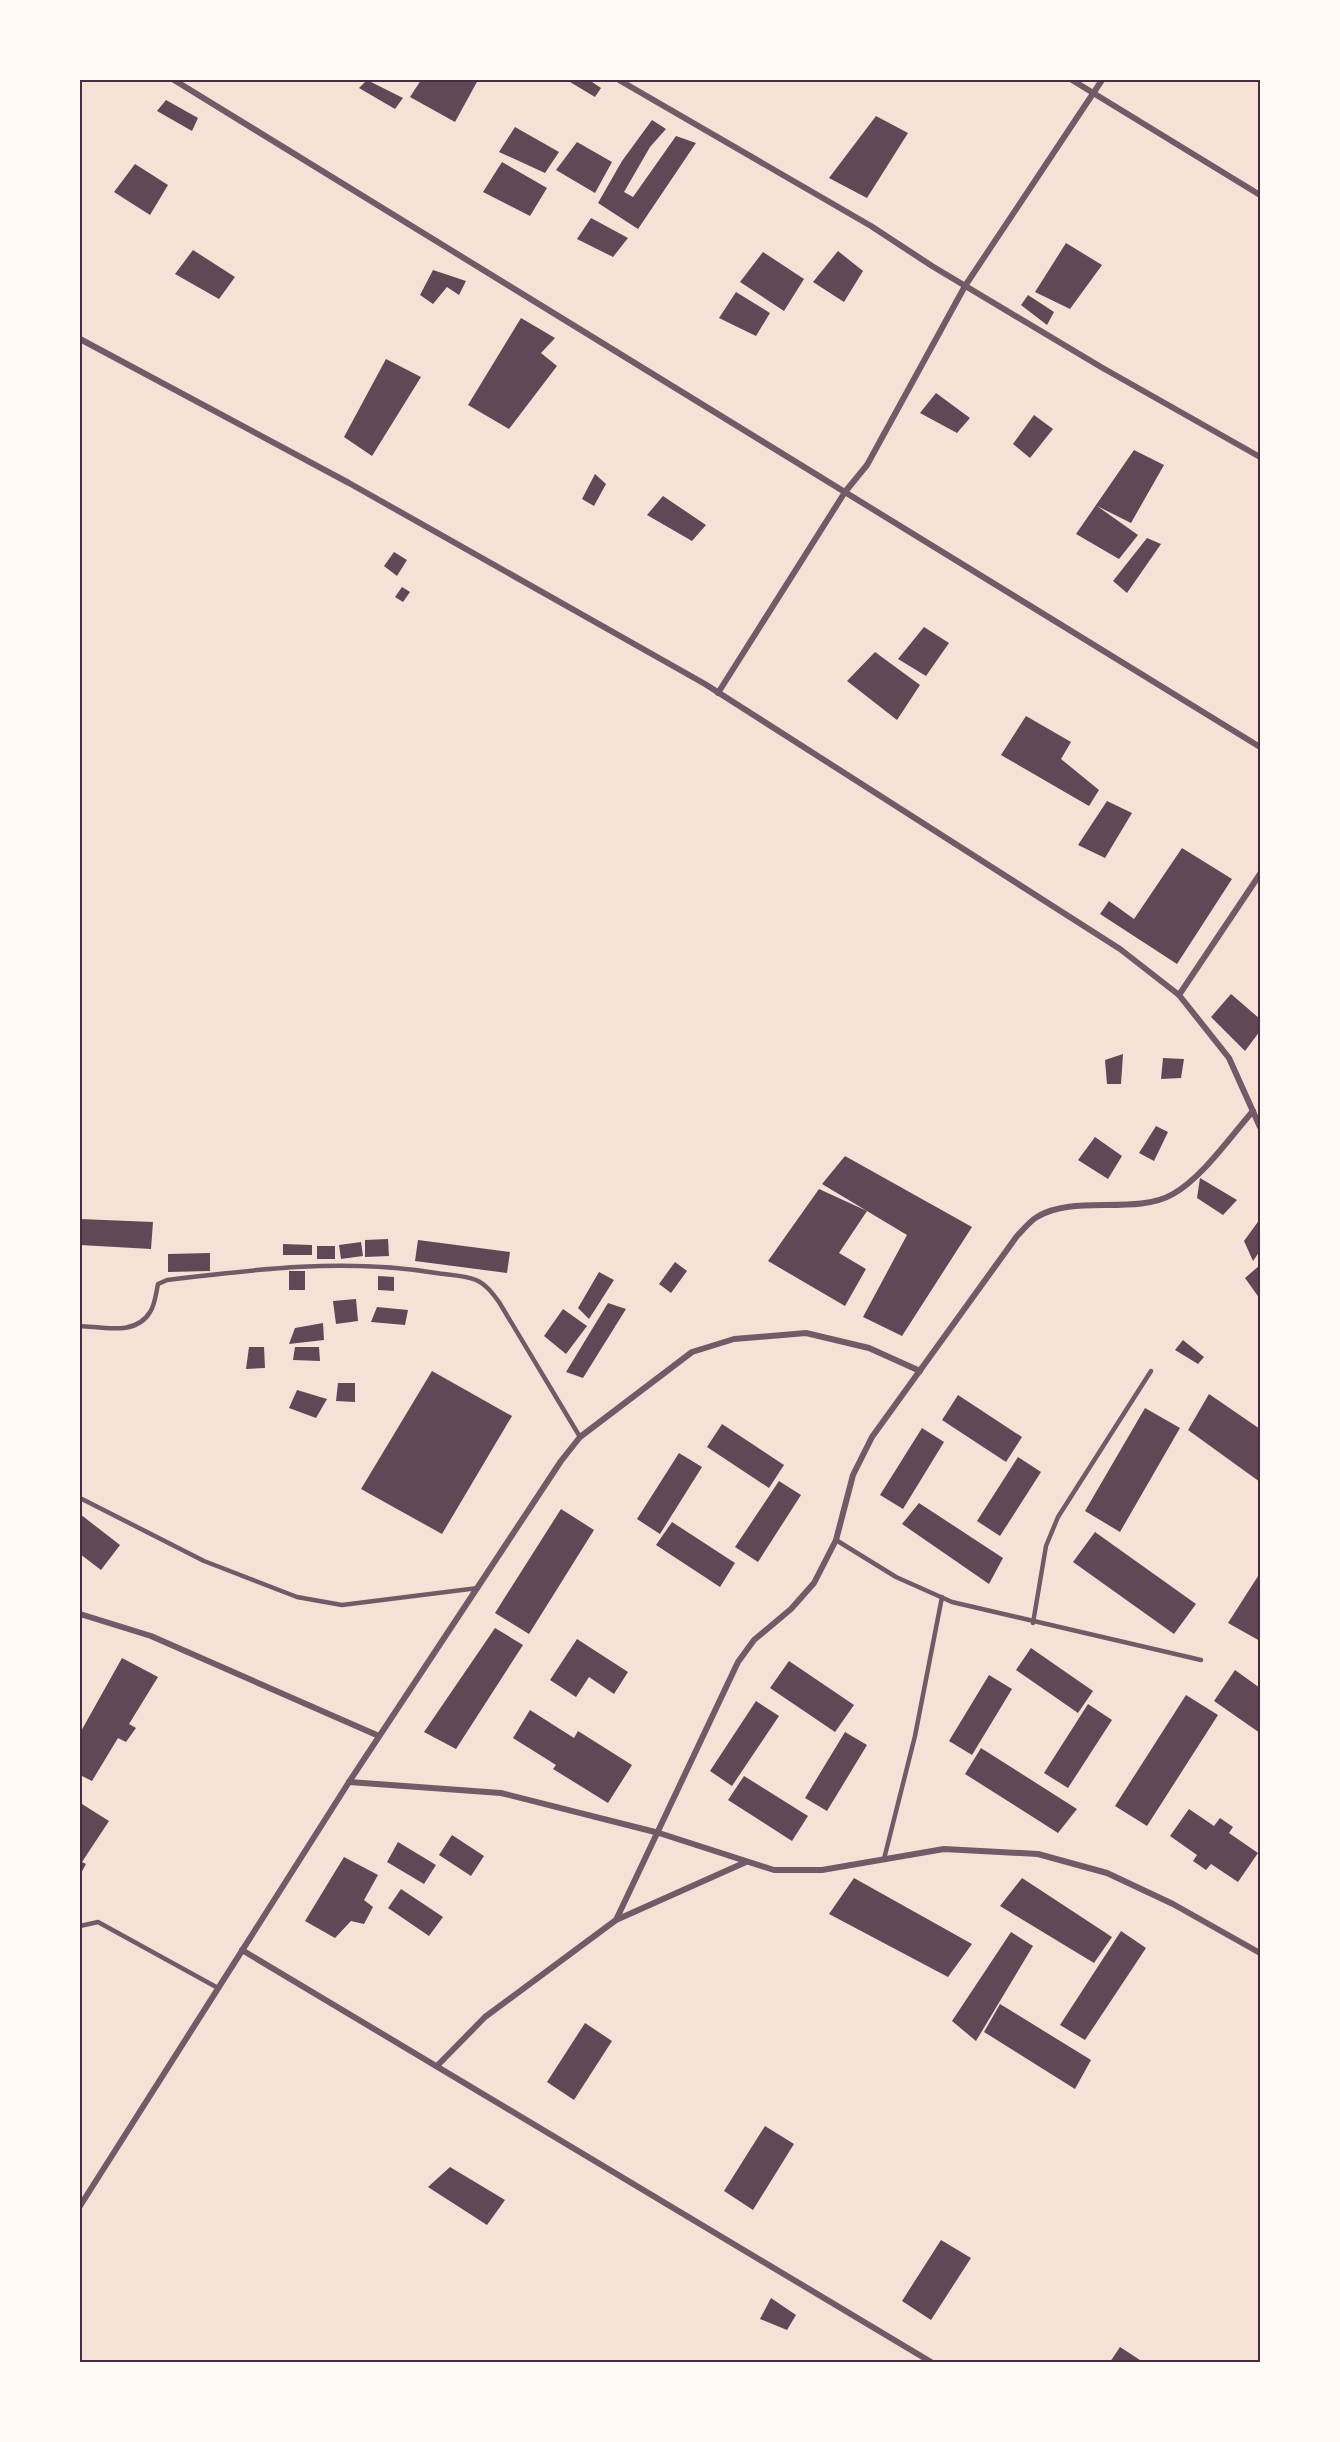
<svg xmlns="http://www.w3.org/2000/svg" width="1340" height="2442" viewBox="0 0 1340 2442" font-family="'Times New Roman',serif">
<rect width="100%" height="100%" fill="#f7e1d7"/>
<g fill="#644757">
<path d="M 367,80 L 403,98 L 395,109 L 359,88 Z"/>
<path d="M 421,80 L 478,80 L 455,122 L 410,97 Z"/>
<path d="M 572,80 L 589,80 L 601,88 L 595,97 L 570,82 Z"/>
<path d="M 166,100 L 198,118 L 192,131 L 157,111 Z"/>
<path d="M 876,116 L 908,133 L 867,198 L 829,178 Z"/>
<path d="M 652,120 L 666,129 L 650,147 L 624,192 L 633,197 L 676,136 L 696,143 L 638,229 L 598,203 L 622,161 Z"/>
<path d="M 515,127 L 559,152 L 545,173 L 499,152 Z"/>
<path d="M 577,142 L 612,162 L 595,193 L 556,170 Z"/>
<path d="M 502,162 L 547,188 L 530,216 L 483,192 Z"/>
<path d="M 135,164 L 168,185 L 150,215 L 114,192 Z"/>
<path d="M 591,218 L 628,238 L 613,257 L 577,239 Z"/>
<path d="M 1066,243 L 1102,265 L 1070,309 L 1035,292 Z"/>
<path d="M 193,250 L 235,277 L 219,299 L 175,274 Z"/>
<path d="M 838,251 L 863,271 L 844,302 L 813,282 Z"/>
<path d="M 763,252 L 804,279 L 784,311 L 740,282 Z"/>
<path d="M 433,270 L 466,281 L 459,295 L 447,287 L 433,304 L 420,295 Z"/>
<path d="M 736,292 L 770,313 L 756,336 L 719,318 Z"/>
<path d="M 1028,295 L 1054,312 L 1047,325 L 1021,305 Z"/>
<path d="M 521,318 L 555,338 L 541,353 L 557,366 L 509,429 L 468,405 Z"/>
<path d="M 386,359 L 421,377 L 372,456 L 344,437 Z"/>
<path d="M 936,393 L 970,418 L 957,433 L 920,413 Z"/>
<path d="M 1034,415 L 1053,429 L 1030,458 L 1013,444 Z"/>
<path d="M 1134,450 L 1164,465 L 1131,523 L 1097,506 L 1138,535 L 1119,559 L 1076,534 Z"/>
<path d="M 595,474 L 606,484 L 594,506 L 582,499 Z"/>
<path d="M 663,496 L 706,525 L 692,541 L 647,515 Z"/>
<path d="M 1147,538 L 1161,544 L 1127,593 L 1113,581 Z"/>
<path d="M 394,552 L 407,560 L 397,576 L 384,566 Z"/>
<path d="M 402,587 L 410,592 L 403,602 L 395,597 Z"/>
<path d="M 924,627 L 949,643 L 926,676 L 898,659 Z"/>
<path d="M 875,652 L 920,685 L 897,720 L 847,681 Z"/>
<path d="M 1026,716 L 1071,742 L 1061,759 L 1099,790 L 1089,806 L 1001,755 Z"/>
<path d="M 1107,801 L 1132,813 L 1105,858 L 1078,845 Z"/>
<path d="M 1182,848 L 1232,879 L 1177,964 L 1100,914 L 1109,901 L 1134,919 Z"/>
<path d="M 1231,994 L 1260,1019 L 1260,1031 L 1245,1051 L 1211,1017 Z"/>
<path d="M 1123,1054 L 1121,1084 L 1107,1084 L 1105,1060 Z"/>
<path d="M 1163,1058 L 1184,1059 L 1181,1078 L 1161,1079 Z"/>
<path d="M 1156,1126 L 1168,1132 L 1154,1161 L 1139,1153 Z"/>
<path d="M 1095,1137 L 1122,1156 L 1108,1179 L 1078,1160 Z"/>
<path d="M 845,1156 L 972,1227 L 902,1336 L 863,1317 L 907,1235 L 867,1211 L 839,1253 L 866,1269 L 845,1306 L 768,1261 L 819,1189 L 867,1211 L 822,1184 Z"/>
<path d="M 1200,1178 L 1237,1200 L 1223,1215 L 1197,1198 Z"/>
<path d="M 80,1219 L 153,1222 L 151,1249 L 80,1245 Z"/>
<path d="M 1260,1219 L 1260,1251 L 1253,1261 L 1244,1241 Z"/>
<path d="M 388,1239 L 389,1256 L 365,1257 L 365,1240 Z"/>
<path d="M 418,1240 L 510,1252 L 507,1273 L 415,1261 Z"/>
<path d="M 361,1242 L 363,1256 L 341,1259 L 339,1245 Z"/>
<path d="M 283,1244 L 312,1245 L 312,1255 L 283,1255 Z"/>
<rect x="317" y="1246" width="18" height="13"/>
<path d="M 210,1253 L 210,1271 L 168,1272 L 168,1254 Z"/>
<path d="M 675,1262 L 687,1271 L 671,1293 L 659,1284 Z"/>
<path d="M 1260,1265 L 1260,1299 L 1245,1278 Z"/>
<rect x="289" y="1271" width="16" height="19"/>
<path d="M 599,1272 L 614,1280 L 589,1319 L 578,1308 Z"/>
<path d="M 378,1276 L 394,1277 L 394,1291 L 378,1290 Z"/>
<path d="M 356,1299 L 358,1321 L 336,1324 L 333,1301 Z"/>
<path d="M 608,1303 L 626,1309 L 583,1378 L 566,1372 Z"/>
<path d="M 377,1307 L 408,1310 L 405,1325 L 371,1322 Z"/>
<path d="M 563,1309 L 587,1326 L 566,1354 L 544,1336 Z"/>
<path d="M 323,1323 L 324,1340 L 289,1344 L 295,1328 Z"/>
<path d="M 1183,1340 L 1204,1357 L 1198,1364 L 1175,1350 Z"/>
<path d="M 249,1347 L 264,1347 L 265,1368 L 246,1369 Z"/>
<path d="M 295,1347 L 319,1347 L 320,1361 L 293,1360 Z"/>
<path d="M 432,1371 L 512,1416 L 442,1534 L 361,1489 Z"/>
<path d="M 338,1383 L 355,1383 L 355,1402 L 336,1401 Z"/>
<path d="M 297,1390 L 327,1399 L 316,1418 L 289,1408 Z"/>
<path d="M 1209,1394 L 1260,1429 L 1260,1482 L 1188,1430 Z"/>
<path d="M 958,1395 L 1022,1437 L 1006,1462 L 942,1420 Z"/>
<path d="M 1145,1408 L 1180,1428 L 1120,1532 L 1085,1511 Z"/>
<path d="M 722,1424 L 784,1465 L 769,1488 L 707,1447 Z"/>
<path d="M 922,1428 L 944,1442 L 903,1509 L 880,1495 Z"/>
<path d="M 679,1453 L 702,1467 L 660,1534 L 637,1519 Z"/>
<path d="M 1018,1457 L 1041,1472 L 1000,1536 L 977,1521 Z"/>
<path d="M 779,1481 L 801,1495 L 758,1562 L 735,1547 Z"/>
<path d="M 919,1503 L 1003,1558 L 989,1584 L 902,1524 Z"/>
<path d="M 561,1509 L 594,1530 L 529,1634 L 495,1613 Z"/>
<path d="M 80,1514 L 120,1545 L 101,1570 L 80,1554 Z"/>
<path d="M 672,1522 L 735,1563 L 720,1587 L 656,1545 Z"/>
<path d="M 1095,1532 L 1196,1604 L 1174,1634 L 1073,1562 Z"/>
<path d="M 1260,1573 L 1260,1641 L 1228,1623 Z"/>
<path d="M 495,1628 L 523,1645 L 456,1749 L 424,1732 Z"/>
<path d="M 577,1639 L 628,1672 L 614,1694 L 589,1677 L 576,1697 L 550,1680 Z"/>
<path d="M 1031,1648 L 1093,1691 L 1078,1713 L 1016,1670 Z"/>
<path d="M 122,1658 L 158,1677 L 129,1724 L 136,1728 L 126,1742 L 118,1738 L 92,1781 L 80,1775 L 80,1733 Z"/>
<path d="M 789,1661 L 854,1705 L 835,1732 L 770,1688 Z"/>
<path d="M 1235,1670 L 1260,1688 L 1260,1733 L 1214,1701 Z"/>
<path d="M 989,1675 L 1012,1689 L 972,1755 L 949,1741 Z"/>
<path d="M 1186,1695 L 1218,1715 L 1147,1826 L 1115,1806 Z"/>
<path d="M 756,1701 L 779,1716 L 732,1786 L 710,1771 Z"/>
<path d="M 1088,1704 L 1112,1720 L 1068,1788 L 1044,1773 Z"/>
<path d="M 530,1710 L 574,1738 L 578,1731 L 632,1765 L 608,1803 L 553,1769 L 556,1765 L 513,1738 Z"/>
<path d="M 845,1732 L 867,1745 L 827,1811 L 805,1798 Z"/>
<path d="M 981,1748 L 1077,1809 L 1058,1833 L 965,1774 Z"/>
<path d="M 744,1776 L 808,1816 L 792,1841 L 728,1800 Z"/>
<path d="M 82,1804 L 109,1821 L 82,1862 L 86,1864 L 80,1875 L 80,1809 Z"/>
<path d="M 1189,1809 L 1214,1826 L 1220,1818 L 1233,1827 L 1229,1833 L 1258,1853 L 1238,1882 L 1211,1864 L 1206,1870 L 1193,1861 L 1197,1855 L 1170,1836 Z"/>
<path d="M 452,1835 L 484,1856 L 471,1876 L 439,1855 Z"/>
<path d="M 398,1842 L 436,1865 L 424,1884 L 387,1862 Z"/>
<path d="M 344,1857 L 378,1875 L 364,1900 L 373,1907 L 364,1924 L 351,1921 L 335,1938 L 305,1921 Z"/>
<path d="M 854,1878 L 972,1944 L 948,1977 L 829,1914 Z"/>
<path d="M 1022,1878 L 1112,1937 L 1094,1963 L 1000,1906 Z"/>
<path d="M 401,1889 L 443,1917 L 429,1936 L 388,1908 Z"/>
<path d="M 1121,1931 L 1146,1948 L 1085,2040 L 1060,2025 Z"/>
<path d="M 1011,1932 L 1033,1946 L 976,2041 L 952,2021 Z"/>
<path d="M 1000,2004 L 1091,2060 L 1075,2089 L 984,2032 Z"/>
<path d="M 585,2023 L 612,2041 L 574,2100 L 547,2082 Z"/>
<path d="M 765,2126 L 794,2144 L 753,2210 L 724,2191 Z"/>
<path d="M 450,2167 L 505,2200 L 487,2225 L 428,2187 Z"/>
<path d="M 941,2240 L 971,2258 L 931,2320 L 902,2301 Z"/>
<path d="M 771,2298 L 796,2315 L 787,2330 L 760,2319 Z"/>
<path d="M 1120,2347 L 1143,2362 L 1110,2362 Z"/>
</g>
<g fill="none" stroke-linecap="round" stroke-linejoin="round">
<g stroke="#755966" stroke-width="4.5">
<path d="M 80,1326 C 103,1327 136,1336 150,1312 C 155,1305 156,1293 158,1284 L 167,1280 C 256,1269 346,1258 436,1273 C 448,1275 464,1275 476,1280 C 486,1284 493,1294 499,1302 L 580,1437"/>
<path d="M 80,1498 L 204,1561 L 297,1597 L 342,1605 L 478,1588"/>
<path d="M 836,1540 L 896,1577 L 952,1602 L 1201,1660"/>
<path d="M 1033,1623 L 1046,1546 L 1058,1517 L 1151,1371"/>
<path d="M 884,1859 L 915,1736 L 942,1597"/>
<path d="M 80,1926 L 98,1922 L 218,1988"/>
</g>
<g stroke="#755966" stroke-width="6">
<path d="M 174,80 L 1260,747"/>
<path d="M 619,80 L 871,226 L 932,266 L 1101,367 L 1260,457"/>
<path d="M 1072,80 L 1260,195"/>
<path d="M 80,339 L 349,483 L 705,684 L 1120,949 L 1179,995 L 1229,1058 L 1260,1127"/>
<path d="M 718,693 L 845,492 L 867,465 L 965,286 L 1102,80"/>
<path d="M 1179,995 L 1260,874"/>
<path d="M 80,1614 L 151,1636 L 379,1736"/>
<path d="M 349,1782 L 501,1793 L 659,1833 L 774,1870 L 822,1870 L 944,1849 L 1038,1854 L 1107,1873 L 1173,1904 L 1260,1953"/>
<path d="M 616,1920 L 738,1662 L 754,1640 L 791,1609 L 814,1583 L 836,1540 L 853,1475 L 872,1437 L 1017,1236 C 1023,1230 1030,1221 1037,1217 C 1074,1194 1135,1216 1173,1194 C 1202,1178 1231,1136 1253,1111"/>
<path d="M 242,1950 L 931,2362"/>
<path d="M 437,2066 L 485,2017 L 616,1920 L 746,1862"/>
<path d="M 80,2206 L 349,1782 L 561,1461 L 580,1437 L 692,1352 L 734,1339 L 806,1333 L 869,1348 L 920,1371"/>
</g>
</g>
<rect width="1340" height="2442" fill="none" stroke="#fffaf5" stroke-width="162"/>
<rect x="81" y="81" width="1178" height="2280" fill="none" stroke="#4a2c40" stroke-width="2"/>
</svg>
